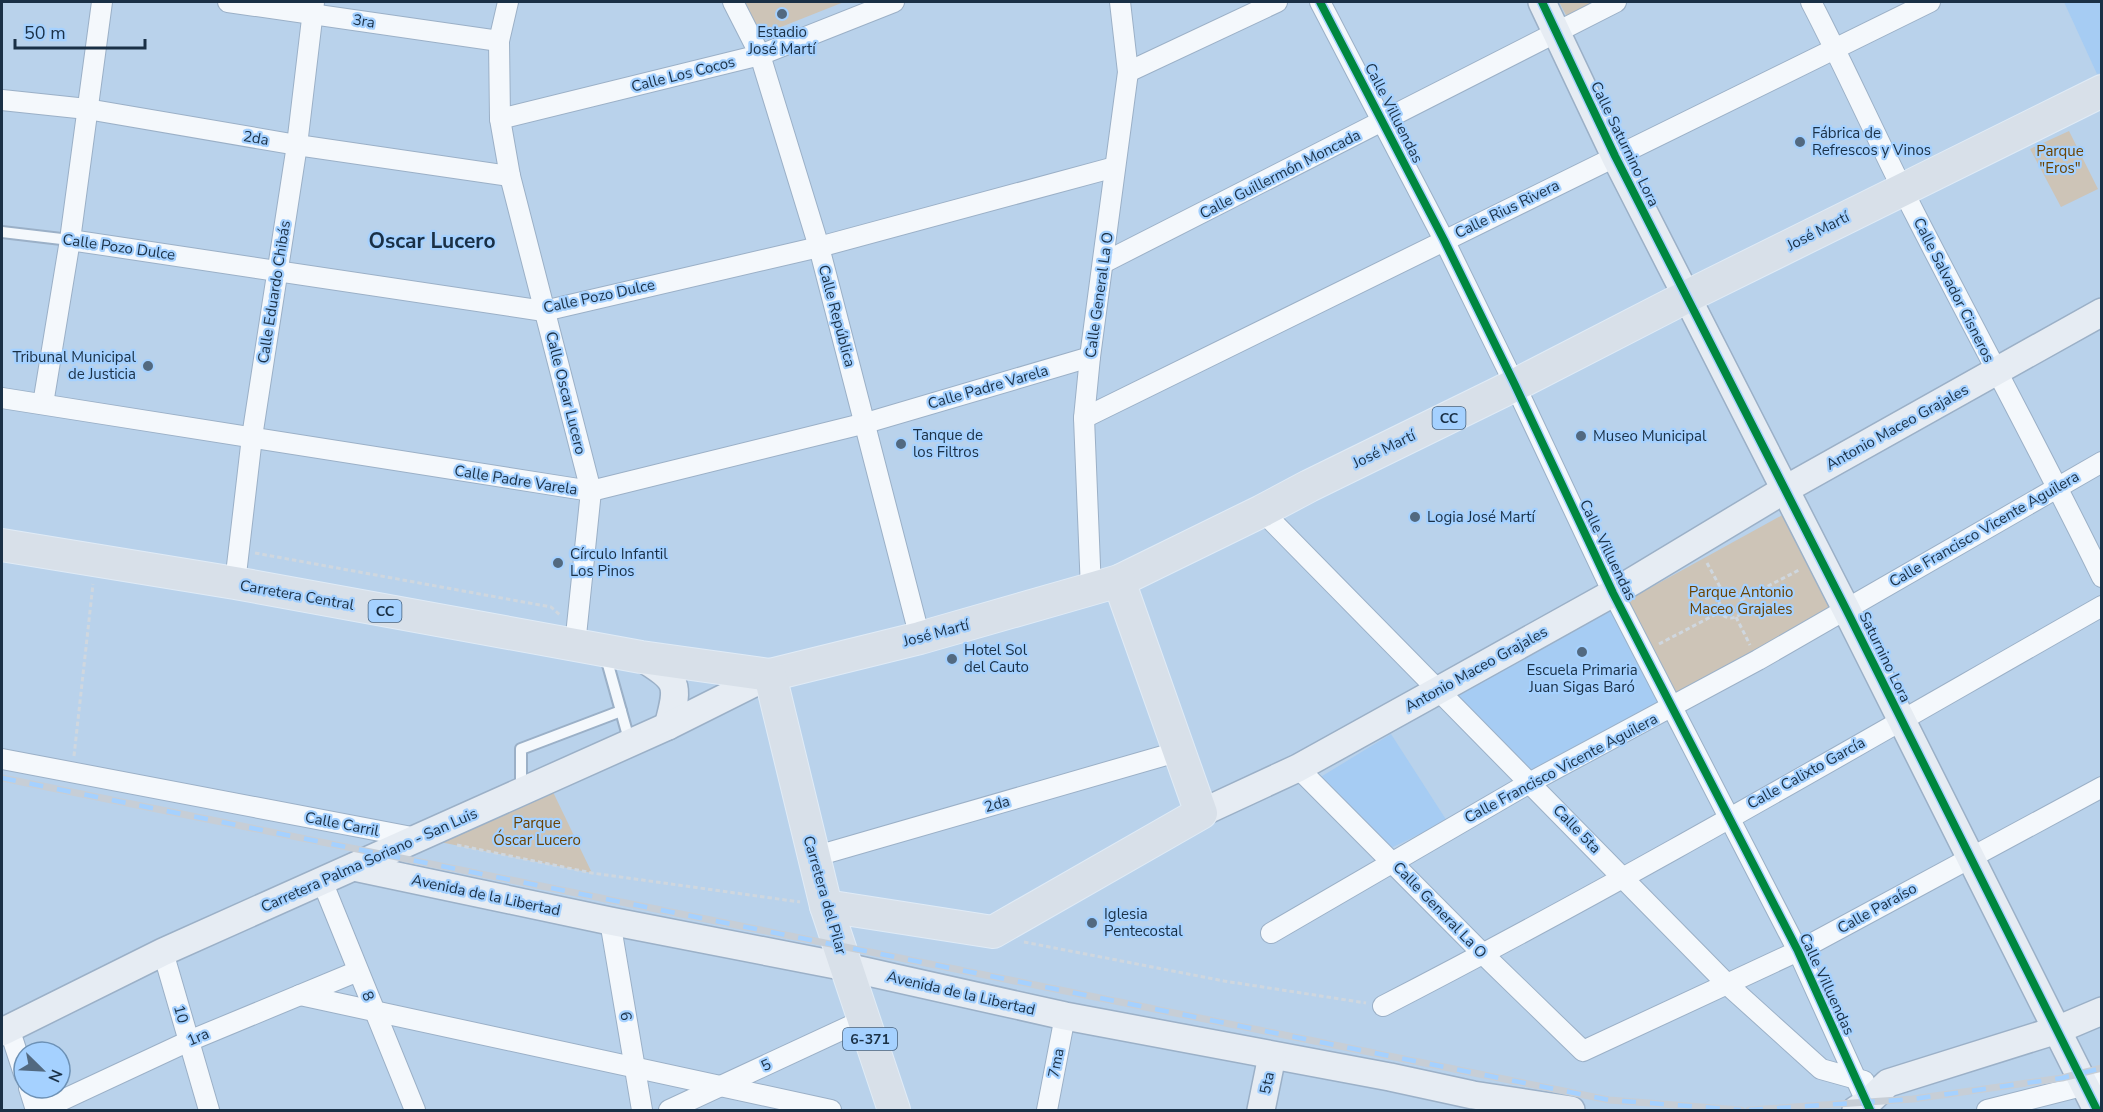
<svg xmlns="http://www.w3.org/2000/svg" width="2103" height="1112" viewBox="0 0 2103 1112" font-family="'Nunito Sans',sans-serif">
<rect width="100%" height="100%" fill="#b9d2eb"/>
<g fill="#a6ccf3">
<path d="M 2064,2 L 2101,2 L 2101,73 L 2097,74 Z"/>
<path d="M 1609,608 L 1665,707 L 1530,775 L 1451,696 Z"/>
<path d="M 1391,734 L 1447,821 L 1391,848 L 1319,778 Z"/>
</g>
<g fill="#cdc4b7">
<path d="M 744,2 L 844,2 L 761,35 Z"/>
<path d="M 1559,2 L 1602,2 L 1568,19 Z"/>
<path d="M 2069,131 L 2098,189 L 2061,207 L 2030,149 Z"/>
<path d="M 1786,513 L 1838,610 L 1678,697 L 1628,600 Z"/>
<path d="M 553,792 L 592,873 L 435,841 Z"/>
</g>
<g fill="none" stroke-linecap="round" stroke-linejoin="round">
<g stroke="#9bb0c7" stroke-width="14">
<g id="lane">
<path d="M 2,232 L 70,240"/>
<path d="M 605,654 L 630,743"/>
<path d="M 521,789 L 521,749 L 621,711"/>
</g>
</g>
<g stroke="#9bb0c7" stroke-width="22">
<g id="street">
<path d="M 228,2 L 499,41"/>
<path d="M 508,2 L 499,41 L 500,119 L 510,176 L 591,491 L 575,645"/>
<path d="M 733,2 L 760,55 L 819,247 L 920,638"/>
<path d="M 1320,2 L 1444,240 L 1515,385 L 1613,593 L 1798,951 L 1870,1110"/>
<path d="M 1811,2 C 1847,71 1879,144 1915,214 C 1977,335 2042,454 2102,577"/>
<path d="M 1128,72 L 1277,2"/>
<path d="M 2,100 L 87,109 L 297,145 L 510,176"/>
<path d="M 500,119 L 760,55 L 894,2"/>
<path d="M 70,240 L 544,311 L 819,247 L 1115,167"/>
<path d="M 1103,263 L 1616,2"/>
<path d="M 2,398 L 591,491 L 866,423 L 1090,357"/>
<path d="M 43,404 L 70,240 L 102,2"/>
<path d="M 1084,418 L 1930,2"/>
<path d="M 1262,511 L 1728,985 L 1821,1069 L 1864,1081"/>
<path d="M 235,583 L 252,437 L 297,145 L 314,2"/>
<path d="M 1091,590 L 1084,418 L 1090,357 L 1128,72 L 1120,2"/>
<path d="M 2,759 L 417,838"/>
<path d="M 1298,768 L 1483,954 L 1583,1051 L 1798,951 L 2102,787"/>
<path d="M 813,857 L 1180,751"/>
<path d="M 322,881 L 415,1110"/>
<path d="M 610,921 L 642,1110"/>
<path d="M 1271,933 L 1531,782 L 1758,660 L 2102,462"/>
<path d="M 163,952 L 209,1110"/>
<path d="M 300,995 L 831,1110"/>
<path d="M 1383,1006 C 1626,881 1863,742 2102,606"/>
<path d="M 9,1028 L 24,1074"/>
<path d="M 29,1088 L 36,1110"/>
<path d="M 41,1110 L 189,1041 L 358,971"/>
<path d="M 669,1110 L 863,1020"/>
<path d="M 1047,1110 L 1065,1016"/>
<path d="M 1987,1110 L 2102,1081"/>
</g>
</g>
<g stroke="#9bb0c7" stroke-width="30">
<g id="secondary">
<path d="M 1542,2 L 1615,156 L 1846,609 L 2097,1110"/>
<path d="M 641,657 C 678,681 680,682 668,726"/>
<path d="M 1201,813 L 1298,768 L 1437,691 L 1613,593 L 1784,490 L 2102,312"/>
<path d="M 354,867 L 610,921 L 846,967 L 1065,1016 L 1390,1077 L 1473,1095 L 1571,1110"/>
<path d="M 2,1032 L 163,952 L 668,726 L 770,675"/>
<path d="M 1261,1110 L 1272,1056"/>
<path d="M 1856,1110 L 1867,1103 L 1888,1083 L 2057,1030 L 2102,1011"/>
</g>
</g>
<g stroke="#e0ebf6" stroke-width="34">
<g id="primary">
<path d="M 2,545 L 235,583 L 641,657 L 770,675 L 920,638 L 1119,581 L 1262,511 L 1309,486 L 1515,385 L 1686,297 L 2102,91"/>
<path d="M 770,675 L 826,906 L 894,1110"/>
<path d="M 826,906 L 993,932 L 1201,813 L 1119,581"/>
</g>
</g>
<g stroke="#cfd7df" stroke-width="3" stroke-dasharray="4.5 3" stroke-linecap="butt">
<path d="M 255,553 L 551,607 L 561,616"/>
<path d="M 1707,563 L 1725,596"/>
<circle cx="1731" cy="606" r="12"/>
<path d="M 1741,600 L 1801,569"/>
<path d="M 1736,617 L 1750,645"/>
<path d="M 1659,644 L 1720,612"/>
<path d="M 74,756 L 93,584"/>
<path d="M 457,845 L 592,873 L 800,902"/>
<path d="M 1024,942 L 1224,981 L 1366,1003"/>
</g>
<use href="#lane" stroke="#f4f8fc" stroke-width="10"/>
<use href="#street" stroke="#f4f8fc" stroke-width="20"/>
<use href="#secondary" stroke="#e6ecf3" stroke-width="27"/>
<use href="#primary" stroke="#d8e0e9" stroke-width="32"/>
<g stroke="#c7ced6" stroke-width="7">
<g id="rail">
<path d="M 2,778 L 1609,1100 L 1741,1110"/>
<path d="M 1749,1110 L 1913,1099 L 2062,1078 L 2102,1068"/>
</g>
</g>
<use href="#rail" stroke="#a5d1ff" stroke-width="4.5" stroke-dasharray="14" stroke-linecap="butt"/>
<g stroke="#a5d1ff" stroke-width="11">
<g id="cycleway">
<path d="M 1320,2 L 1444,240 L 1515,385 L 1613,593 L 1798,951 L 1870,1110"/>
<path d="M 1542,2 L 1615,156 L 1846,609 L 2097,1110"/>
</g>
</g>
<use href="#cycleway" stroke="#00873e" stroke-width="8"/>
</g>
<g fill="#526980" stroke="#a5d1ff" stroke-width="2">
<circle cx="782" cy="14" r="6"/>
<circle cx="1800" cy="142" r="6"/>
<circle cx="148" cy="366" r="6"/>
<circle cx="1581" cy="436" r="6"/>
<circle cx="901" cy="444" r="6"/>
<circle cx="1415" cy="517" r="6"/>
<circle cx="558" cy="563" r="6"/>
<circle cx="1582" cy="652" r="6"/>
<circle cx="952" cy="659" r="6"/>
<circle cx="1092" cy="923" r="6"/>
</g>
<g text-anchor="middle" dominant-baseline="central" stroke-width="4.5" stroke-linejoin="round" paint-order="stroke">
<g fill="#a5d1ff" stroke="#44607e" stroke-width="1.5">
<rect x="1432.5" y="407" width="33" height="22" rx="4.5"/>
<rect x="368.5" y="600" width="33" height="22" rx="4.5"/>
<rect x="843" y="1028" width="54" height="22" rx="4.5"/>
</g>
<g font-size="14" font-weight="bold" fill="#1a3046">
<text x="1449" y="418">CC</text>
<text x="385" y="611">CC</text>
<text x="870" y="1039">6-371</text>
</g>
<g font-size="15" fill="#1a3046" stroke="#a5d1ff">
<text transform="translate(364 21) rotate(9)">3ra</text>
<text transform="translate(683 74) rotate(-14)">Calle Los Cocos</text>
<text transform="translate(1394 113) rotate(63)">Calle Villuendas</text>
<text transform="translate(256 138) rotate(10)">2da</text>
<text transform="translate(1625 144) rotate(64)">Calle Saturnino Lora</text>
<text transform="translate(1280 174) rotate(-27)">Calle Guillermón Moncada</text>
<text transform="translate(1507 209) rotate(-26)">Calle Rius Rivera</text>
<text transform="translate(1818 231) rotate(-27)">José Martí</text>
<text transform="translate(119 247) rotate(8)">Calle Pozo Dulce</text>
<text transform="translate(1954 290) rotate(63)">Calle Salvador Cisneros</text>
<text transform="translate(274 292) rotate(-81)">Calle Eduardo Chibás</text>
<text transform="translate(1099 295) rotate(-82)">Calle General La O</text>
<text transform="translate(599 296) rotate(-12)">Calle Pozo Dulce</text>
<text transform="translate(837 316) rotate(75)">Calle República</text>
<text transform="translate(988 387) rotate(-16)">Calle Padre Varela</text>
<text transform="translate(566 393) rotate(76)">Calle Oscar Lucero</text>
<text transform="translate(1897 427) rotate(-29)">Antonio Maceo Grajales</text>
<text transform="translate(1384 449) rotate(-26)">José Martí</text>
<text transform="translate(516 480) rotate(9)">Calle Padre Varela</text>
<text transform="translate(1984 529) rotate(-30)">Calle Francisco Vicente Aguilera</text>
<text transform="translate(1608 550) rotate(64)">Calle Villuendas</text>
<text transform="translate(297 595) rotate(10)">Carretera Central</text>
<text transform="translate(936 633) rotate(-15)">José Martí</text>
<text transform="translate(1885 657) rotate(64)">Saturnino Lora</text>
<text transform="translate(1476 669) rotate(-29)">Antonio Maceo Grajales</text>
<text transform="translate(1561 768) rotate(-28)">Calle Francisco Vicente Aguilera</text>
<text transform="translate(1806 773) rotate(-29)">Calle Calixto García</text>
<text transform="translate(997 804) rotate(-16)">2da</text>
<text transform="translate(342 824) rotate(11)">Calle Carril</text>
<text transform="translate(1577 829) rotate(46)">Calle 5ta</text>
<text transform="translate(369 860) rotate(-24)">Carretera Palma Soriano - San Luis</text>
<text transform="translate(486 895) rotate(12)">Avenida de la Libertad</text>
<text transform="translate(825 895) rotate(74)">Carretera del Pilar</text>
<text transform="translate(1877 908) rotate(-29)">Calle Paraíso</text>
<text transform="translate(1440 910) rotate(46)">Calle General La O</text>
<text transform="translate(1827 984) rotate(65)">Calle Villuendas</text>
<text transform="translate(961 993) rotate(13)">Avenida de la Libertad</text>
<text transform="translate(368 996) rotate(68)">8</text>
<text transform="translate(181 1014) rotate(74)">10</text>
<text transform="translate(626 1016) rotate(80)">6</text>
<text transform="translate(198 1037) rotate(-23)">1ra</text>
<text transform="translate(1056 1063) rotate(-79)">7ma</text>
<text transform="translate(766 1065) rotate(-25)">5</text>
<text transform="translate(1267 1083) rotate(-78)">5ta</text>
</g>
<g font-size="15" fill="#1a3046" stroke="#a5d1ff" text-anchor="start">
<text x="782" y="32" text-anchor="middle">Estadio<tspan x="782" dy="17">José Martí</tspan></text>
<text x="1812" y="133">Fábrica de<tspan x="1812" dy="17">Refrescos y Vinos</tspan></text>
<text x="136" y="357" text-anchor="end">Tribunal Municipal<tspan x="136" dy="17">de Justicia</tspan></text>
<text x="913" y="435">Tanque de<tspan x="913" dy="17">los Filtros</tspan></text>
<text x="1593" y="436">Museo Municipal</text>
<text x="1427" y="517">Logia José Martí</text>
<text x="570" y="554">Círculo Infantil<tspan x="570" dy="17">Los Pinos</tspan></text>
<text x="964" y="650">Hotel Sol<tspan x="964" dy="17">del Cauto</tspan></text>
<text x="1582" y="670" text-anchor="middle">Escuela Primaria<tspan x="1582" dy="17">Juan Sigas Baró</tspan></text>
<text x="1104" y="914">Iglesia<tspan x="1104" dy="17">Pentecostal</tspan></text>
</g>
<g font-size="15" fill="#6b4201" stroke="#a5d1ff">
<text x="2060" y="151">Parque<tspan x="2060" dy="17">"Eros"</tspan></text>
<text x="1741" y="592">Parque Antonio<tspan x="1741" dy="17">Maceo Grajales</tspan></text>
<text x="537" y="823">Parque<tspan x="537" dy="17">Óscar Lucero</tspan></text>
</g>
<g font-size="21" font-weight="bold" fill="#1a3046" stroke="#a5d1ff">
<text x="432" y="241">Oscar Lucero</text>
</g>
</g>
<rect width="2103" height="1112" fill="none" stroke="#1a3046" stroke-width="6"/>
<g transform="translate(42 1070) rotate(114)"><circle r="28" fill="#a5d1ff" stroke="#6d91b5" stroke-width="1.5"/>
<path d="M0-4.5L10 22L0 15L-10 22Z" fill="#526980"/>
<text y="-9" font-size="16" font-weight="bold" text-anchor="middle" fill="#1a3046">N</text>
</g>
<path d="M15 39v9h130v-9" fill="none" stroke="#1a3046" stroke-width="3"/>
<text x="24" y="39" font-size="18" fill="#1a3046" stroke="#a5d1ff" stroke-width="4.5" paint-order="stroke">50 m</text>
</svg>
